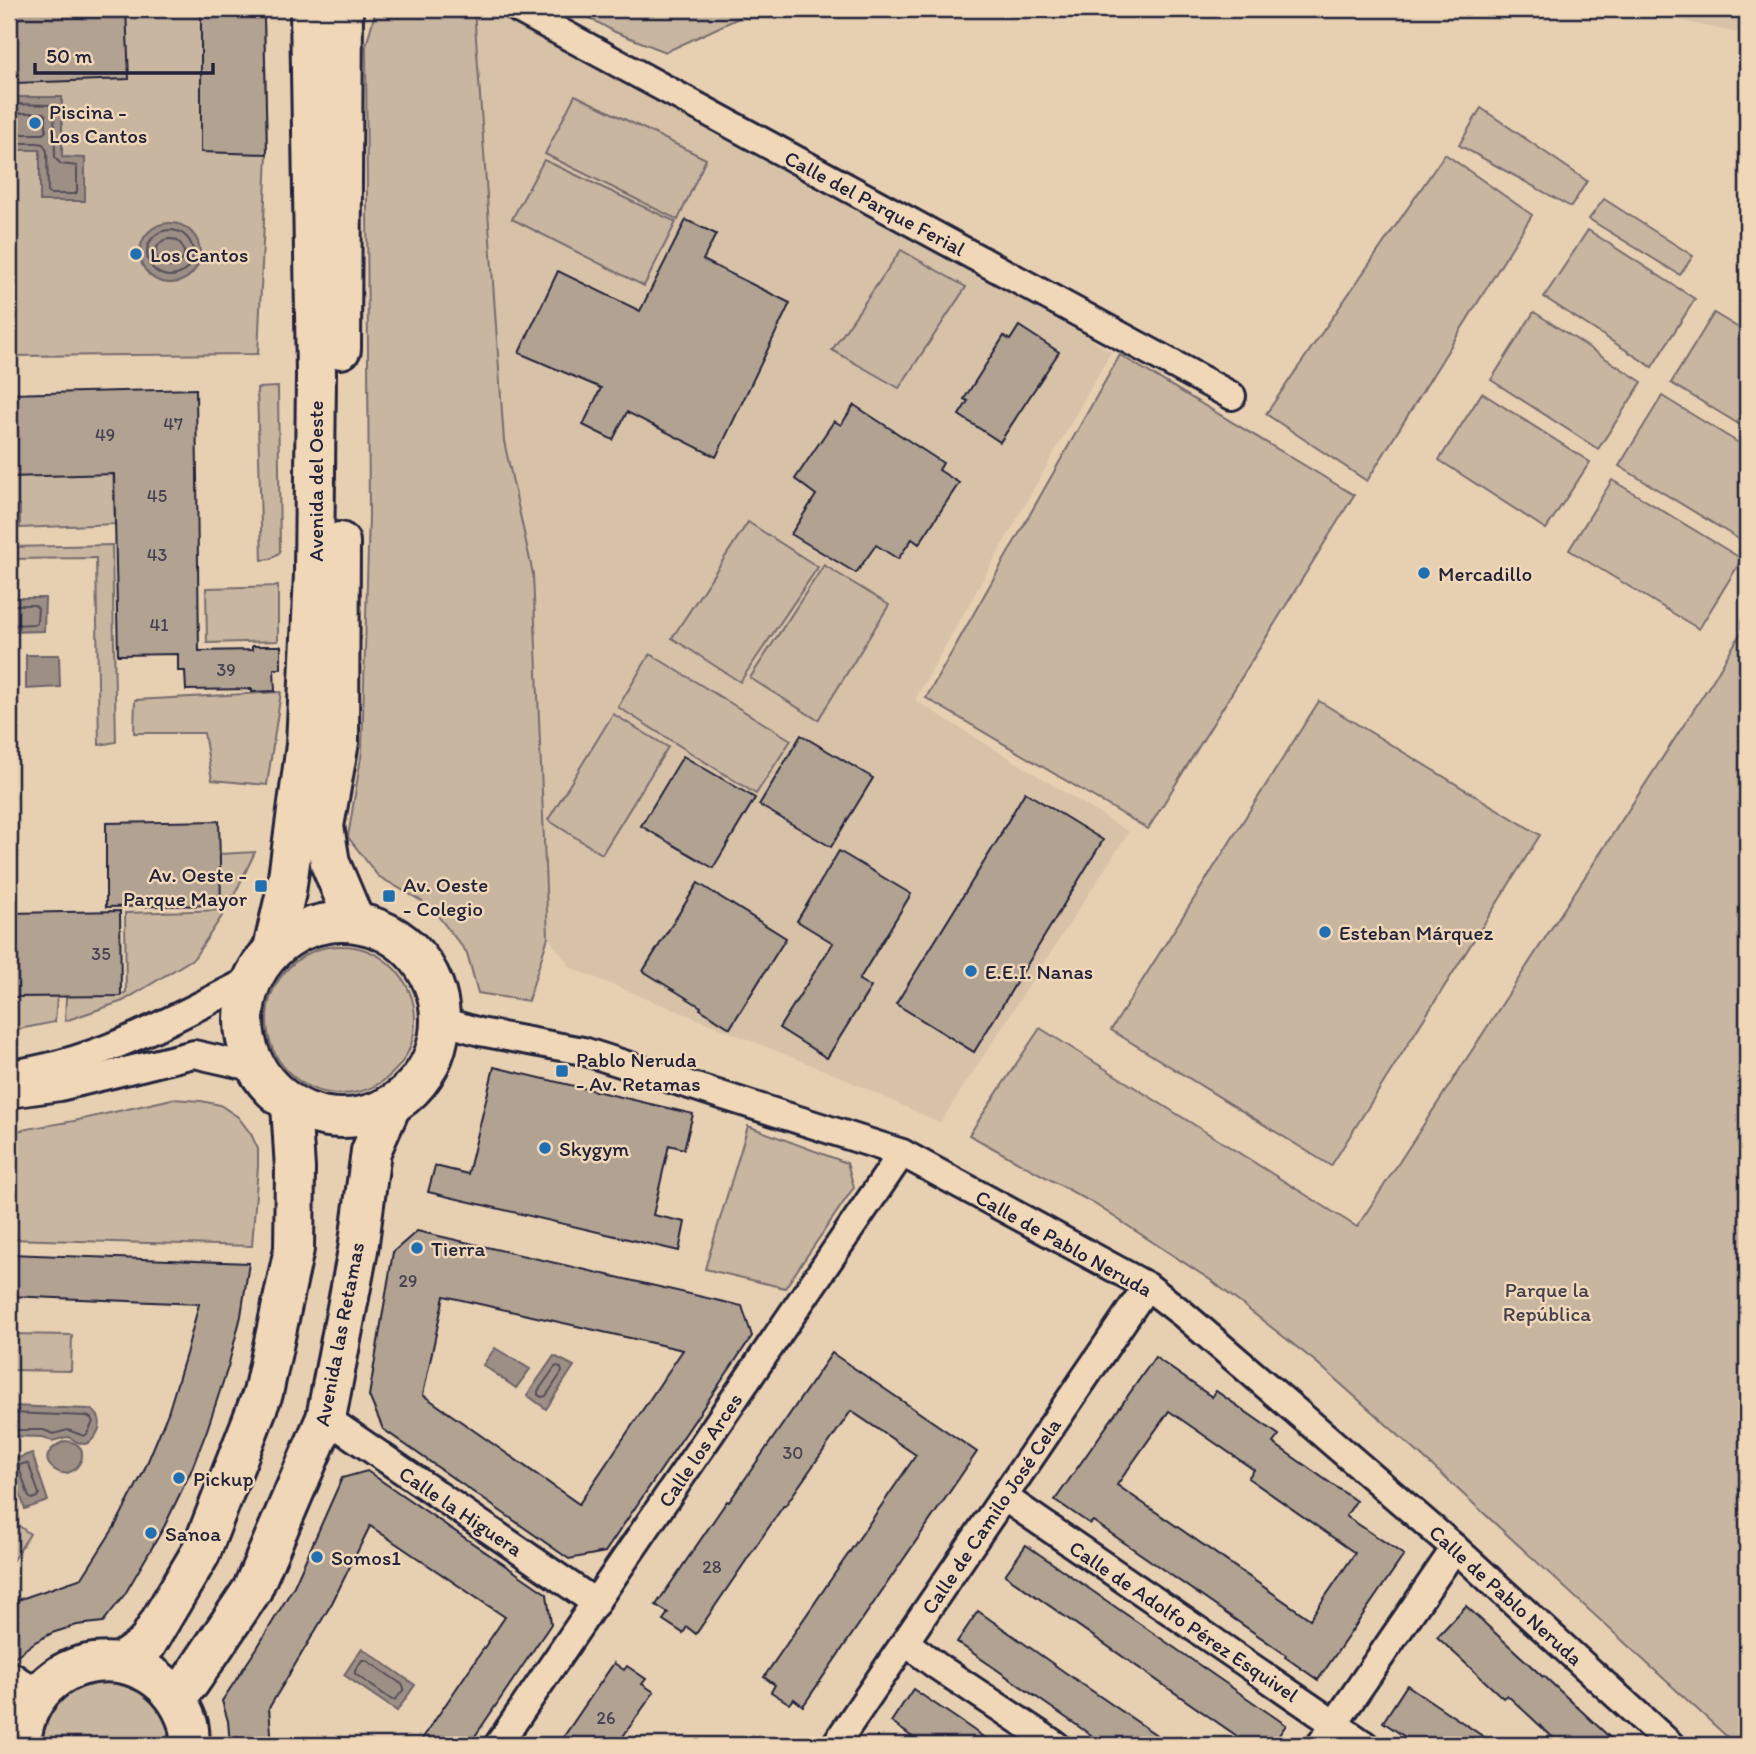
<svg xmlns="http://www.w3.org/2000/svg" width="1756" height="1754" viewBox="0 0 1756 1754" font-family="Itim,sans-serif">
<rect width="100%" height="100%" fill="#e7d0b2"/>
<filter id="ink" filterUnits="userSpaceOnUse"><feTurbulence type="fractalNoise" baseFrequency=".0143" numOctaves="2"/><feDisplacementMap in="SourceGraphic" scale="14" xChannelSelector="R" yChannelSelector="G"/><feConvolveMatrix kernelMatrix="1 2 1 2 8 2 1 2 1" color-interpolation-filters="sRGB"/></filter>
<g filter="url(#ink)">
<g fill="#d7c2a8">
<path d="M 474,9 L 489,9 L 959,256 L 1111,352 L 915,700 L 1129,832 L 940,1123 L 841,1077 L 571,968 L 548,937 L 533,574 L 504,441 Z"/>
<path d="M 1626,9 L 1747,9 L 1747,35 Z"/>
</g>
<g fill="#c9b6a0" stroke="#766c6e" stroke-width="2">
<path d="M 9,9 L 252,9 L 252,16 L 264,18 L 267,154 L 258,354 L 9,356 Z"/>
<path d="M 376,9 L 474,9 L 504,441 L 533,574 L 548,937 L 528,1001 L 478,993 L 467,953 L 430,906 L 378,876 L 348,837 L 362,751 L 369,515 L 366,46 Z"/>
<path d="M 574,9 L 758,9 L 666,52 L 615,32 Z"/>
<path d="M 575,95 L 706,159 L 678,220 L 545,154 Z"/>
<path d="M 1481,108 L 1587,181 L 1571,207 L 1459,145 Z"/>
<path d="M 1445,154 L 1532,215 L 1367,481 L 1266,414 Z"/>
<path d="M 544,160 L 676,222 L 644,286 L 512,219 Z"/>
<path d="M 1604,199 L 1693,256 L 1680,275 L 1589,219 Z"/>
<path d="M 1588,230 L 1695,299 L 1652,367 L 1544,297 Z"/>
<path d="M 901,250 L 966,287 L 899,388 L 832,350 Z"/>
<path d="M 1534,312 L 1642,382 L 1598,449 L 1491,380 Z"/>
<path d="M 1714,313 L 1747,333 L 1747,429 L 1671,383 Z"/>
<path d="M 1120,355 L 1354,495 L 1148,829 L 926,698 Z"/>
<path d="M 278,387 L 280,552 L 271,559 L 262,560 L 257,388 Z"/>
<path d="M 1482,393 L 1590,462 L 1546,529 L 1439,460 Z"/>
<path d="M 1662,396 L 1747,448 L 1747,544 L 1619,466 Z"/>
<path d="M 113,469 L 115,524 L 20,528 L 20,505 L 11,506 L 11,476 Z"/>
<path d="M 1612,480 L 1742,559 L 1699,629 L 1569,550 Z"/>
<path d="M 748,522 L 818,567 L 740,682 L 672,638 Z"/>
<path d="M 112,545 L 116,742 L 99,745 L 96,558 L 9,559 L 9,547 Z"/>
<path d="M 824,565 L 889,605 L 818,720 L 750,678 Z"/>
<path d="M 278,586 L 278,641 L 207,643 L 206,588 Z"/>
<path d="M 1747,623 L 1747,1745 L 1736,1745 L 1414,1449 L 1316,1362 L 1212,1281 L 1093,1203 L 969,1135 L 1040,1028 L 1357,1227 L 1713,680 Z"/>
<path d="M 650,654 L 791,740 L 756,794 L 618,707 Z"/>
<path d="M 281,692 L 267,785 L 212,780 L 204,733 L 134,733 L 135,700 Z"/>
<path d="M 1319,701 L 1540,835 L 1331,1166 L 1111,1030 Z"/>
<path d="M 613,714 L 668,747 L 602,854 L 548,820 Z"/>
<path d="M 255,852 L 231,902 L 220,903 L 220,854 Z"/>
<path d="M 226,910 L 194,958 L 123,1001 L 65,1021 L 66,996 L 120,996 L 126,992 L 125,913 Z"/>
<circle cx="341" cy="1020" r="74"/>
<path d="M 57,996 L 55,1022 L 9,1031 L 9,997 Z"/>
<path d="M 172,1099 L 201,1101 L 220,1105 L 238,1117 L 251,1134 L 258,1149 L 258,1166 L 252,1246 L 9,1239 L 9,1132 L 74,1121 Z"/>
<path d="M 748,1126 L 847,1163 L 854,1187 L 785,1288 L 705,1269 Z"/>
<path d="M 9,1334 L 72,1335 L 71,1371 L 9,1370 Z"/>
<path d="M 9,1505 L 15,1523 L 30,1534 L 9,1566 Z"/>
<path d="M 117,1678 L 145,1688 L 165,1709 L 176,1745 L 36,1745 L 43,1716 L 61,1693 L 88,1679 Z"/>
</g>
<g fill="#9e8f86" stroke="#6c6368" stroke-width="2">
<path d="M 9,97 L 62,97 L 62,157 L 85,158 L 85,201 L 40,201 L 40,150 L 9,150 Z"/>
<circle cx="170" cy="253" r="30"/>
<path d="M 9,598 L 45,598 L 44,631 L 9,632 Z"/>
<path d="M 26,655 L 59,655 L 60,687 L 26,689 Z"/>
<path d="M 495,1348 L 530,1369 L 516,1388 L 483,1365 Z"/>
<path d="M 554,1356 L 574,1366 L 546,1409 L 527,1395 Z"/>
<path d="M 11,1406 L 89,1409 C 111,1418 94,1444 84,1444 C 79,1444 72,1438 67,1437 L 52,1441 L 43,1437 L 9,1436 Z"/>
<path d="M 65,1441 C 99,1443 75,1485 55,1470 C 38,1458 53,1446 65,1441 Z"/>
<path d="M 32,1453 L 48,1501 L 25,1509 L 9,1461 Z"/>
<path d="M 362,1648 L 415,1685 L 397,1711 L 344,1675 Z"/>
</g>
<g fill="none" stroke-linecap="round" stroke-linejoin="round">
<g stroke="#544e59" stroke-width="2">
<path d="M 9,104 L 54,105 L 55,158 L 61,164 L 77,166 L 77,192 L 75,194 L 51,194 L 48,193 L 47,151 L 43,144 L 38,143 L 9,143"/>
<path d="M 9,113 L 44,113 L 46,116 L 46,131 L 43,134 L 9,134"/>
<circle cx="170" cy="253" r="23"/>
<circle cx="170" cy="253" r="14"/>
<path d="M 9,605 L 34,605 L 38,608 L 37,621 L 36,624 L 9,625"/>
<path d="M 558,1366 L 561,1368 L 562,1372 L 546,1396 L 542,1397 L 538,1395 L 538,1391 L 555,1367 Z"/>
<path d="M 9,1413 L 87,1416 L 91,1418 L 93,1422 L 87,1434 L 84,1436 L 68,1430 L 53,1434 L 44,1430 L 9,1430"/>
<path d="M 26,1463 L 29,1465 L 39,1494 L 37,1497 L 32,1499 L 29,1497 L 19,1468 L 20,1465 Z"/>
<path d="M 362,1660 L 366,1660 L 403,1685 L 404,1689 L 396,1699 L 392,1700 L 355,1674 L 355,1671 Z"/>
</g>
</g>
<g fill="#b2a292" stroke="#22223b" stroke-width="2" fill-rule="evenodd">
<path d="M 14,9 L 126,9 L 129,79 L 15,83 Z"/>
<path d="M 201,9 L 252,9 L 252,16 L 264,18 L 267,154 L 201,152 Z"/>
<path d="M 686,220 L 716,234 L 703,260 L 790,303 L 716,457 L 627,412 L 613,440 L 583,425 L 601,388 L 519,353 L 558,271 L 640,311 Z"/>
<path d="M 1019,326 L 1059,352 L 1000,442 L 959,415 L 968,401 L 964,399 L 1004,336 L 1010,340 Z"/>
<path d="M 196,389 L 199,651 L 252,650 L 252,646 L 281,646 L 281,669 L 274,669 L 275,691 L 252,692 L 252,689 L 186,690 L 185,671 L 178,671 L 178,654 L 118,655 L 114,474 L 9,477 L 9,394 Z"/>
<path d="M 854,405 L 943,463 L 939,470 L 959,483 L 919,544 L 912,539 L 898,559 L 876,545 L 856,573 L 791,534 L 816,495 L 795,479 L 834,421 L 841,425 Z"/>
<path d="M 801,735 L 873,778 L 831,847 L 759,805 Z"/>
<path d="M 683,756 L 755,798 L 713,868 L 641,826 Z"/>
<path d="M 1025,792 L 1103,840 L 974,1052 L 896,1004 L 1002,833 L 1001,833 Z"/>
<path d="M 219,821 L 221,905 L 106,907 L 106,823 Z"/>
<path d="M 839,851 L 911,894 L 859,980 L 871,987 L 827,1058 L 779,1028 L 833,943 L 797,921 Z"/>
<path d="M 698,883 L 786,938 L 730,1028 L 700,1009 L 701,1007 L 643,971 Z"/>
<path d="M 120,911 L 121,996 L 9,997 L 9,913 Z"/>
<path d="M 494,1067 L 693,1114 L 684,1149 L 669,1145 L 653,1215 L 685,1222 L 679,1251 L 428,1192 L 435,1166 L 468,1174 Z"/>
<path d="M 417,1231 L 742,1306 L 752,1336 L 605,1552 L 569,1559 L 383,1429 L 369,1396 L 393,1252 ZM 444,1296 L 683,1350 L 579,1504 L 423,1395 Z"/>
<path d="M 9,1254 L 249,1263 L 241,1316 L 228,1367 L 207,1430 L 191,1471 L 164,1527 L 125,1594 L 103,1622 L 77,1625 L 52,1633 L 35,1642 L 12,1659 L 9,1658 L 9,1603 L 82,1578 L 115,1526 L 143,1473 L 168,1413 L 186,1354 L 199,1304 L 9,1296 Z"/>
<path d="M 832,1353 L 977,1452 L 803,1706 L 794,1699 L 790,1704 L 771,1692 L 775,1685 L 764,1677 L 916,1455 L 851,1411 L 785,1506 L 784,1505 L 696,1634 L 687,1627 L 683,1633 L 663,1620 L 668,1613 L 656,1605 L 727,1501 L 729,1502 Z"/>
<path d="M 1155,1357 L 1212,1397 L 1216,1391 L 1279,1435 L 1273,1443 L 1356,1501 L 1346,1516 L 1404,1555 L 1318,1680 L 1285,1657 L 1286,1655 L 1093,1521 L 1090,1524 L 1055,1500 ZM 1169,1411 L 1254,1470 L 1248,1478 L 1355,1553 L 1310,1619 L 1117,1485 Z"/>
<path d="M 367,1471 L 547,1594 L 551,1624 L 469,1745 L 418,1745 L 505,1617 L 370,1526 L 332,1603 L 269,1708 L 272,1745 L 230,1745 L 228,1721 L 222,1701 L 257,1648 L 294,1586 L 342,1478 Z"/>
<path d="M 1026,1545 L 1286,1725 L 1272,1745 L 1250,1745 L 1005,1575 Z"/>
<path d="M 1466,1606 L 1543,1677 L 1544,1676 L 1618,1745 L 1561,1745 L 1507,1695 L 1503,1698 L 1437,1637 Z"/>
<path d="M 978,1611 L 1066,1673 L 1171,1745 L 1105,1745 L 1065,1717 L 957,1642 Z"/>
<path d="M 614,1663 L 624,1670 L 627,1666 L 646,1679 L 642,1684 L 654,1692 L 617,1745 L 558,1745 Z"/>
<path d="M 1407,1685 L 1426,1698 L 1496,1745 L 1417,1745 L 1383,1722 Z"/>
<path d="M 913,1689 L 959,1720 L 995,1745 L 924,1745 L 891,1722 Z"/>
</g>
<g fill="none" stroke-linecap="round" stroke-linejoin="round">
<g stroke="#22223b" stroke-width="32">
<g id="street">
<path d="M 518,9 L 1232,396"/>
<path d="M 442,1021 L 480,1032 L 583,1051 L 902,1153 L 1147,1286 L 1183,1314 L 1455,1548 L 1671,1745"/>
<path d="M 9,1074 C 97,1063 175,1018 252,979"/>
<path d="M 9,1094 L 60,1087 L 194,1054 L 256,1068"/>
<path d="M 326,1418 L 596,1603"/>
<path d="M 1004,1497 L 1365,1745"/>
<path d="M 905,1642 L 937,1666 L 1056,1745"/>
<path d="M 9,1674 L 38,1694"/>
<path d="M 498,1745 L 902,1153"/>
<path d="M 835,1745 L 1147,1286"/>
<path d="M 1320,1745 L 1455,1548"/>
</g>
</g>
<g stroke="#22223b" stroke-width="44">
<g id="secondary">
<path d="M 341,349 L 343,9"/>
<path d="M 340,542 L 339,742 L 324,826 L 330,863 L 355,922"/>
<circle cx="342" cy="1020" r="98"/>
<path d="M 273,949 L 286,892 L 306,745 L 314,574 L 316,375 L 310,9"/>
<path d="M 121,1662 L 146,1645 L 200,1554 L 263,1393 L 294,1249 L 295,1169 L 291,1105"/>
<path d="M 175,1697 L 190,1682 L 252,1590 L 326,1418 L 358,1250 L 371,1151 L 391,1106"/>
<path d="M 21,1745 C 27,1647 157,1631 188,1724 C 190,1730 189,1738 190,1745"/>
</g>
</g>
<use href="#street" stroke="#efd7b7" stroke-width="26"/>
<use href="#secondary" stroke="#efd7b7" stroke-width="38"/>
</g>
</g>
<g fill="#1f6fb2" stroke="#efd7b7" stroke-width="2.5">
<circle cx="35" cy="123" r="7"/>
<circle cx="136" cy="254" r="7"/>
<circle cx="1424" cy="573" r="7"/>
<rect x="254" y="879" width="14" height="14" rx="3.5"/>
<rect x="382" y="889" width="14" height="14" rx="3.5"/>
<circle cx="1325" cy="932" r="7"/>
<circle cx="971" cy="971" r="7"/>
<rect x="555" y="1064" width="14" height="14" rx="3.5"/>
<circle cx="545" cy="1148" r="7"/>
<circle cx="417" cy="1248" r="7"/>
<circle cx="179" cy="1478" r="7"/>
<circle cx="151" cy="1533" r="7"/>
<circle cx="317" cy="1557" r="7"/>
</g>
<g text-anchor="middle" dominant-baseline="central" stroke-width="5" stroke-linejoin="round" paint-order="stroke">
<g font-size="18" fill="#464251">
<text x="173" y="424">47</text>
<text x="105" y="435">49</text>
<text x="157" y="496">45</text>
<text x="157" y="555">43</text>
<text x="159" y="625">41</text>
<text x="226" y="670">39</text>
<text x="101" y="954">35</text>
<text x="408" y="1281">29</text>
<text x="793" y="1453">30</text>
<text x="712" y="1567">28</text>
<text x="606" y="1718">26</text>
</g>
<g font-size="21" fill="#22223b" stroke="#efd7b7" text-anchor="start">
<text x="49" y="111">Piscina -<tspan x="49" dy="24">Los Cantos</tspan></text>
<text x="150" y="254">Los Cantos</text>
<text x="1438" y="573">Mercadillo</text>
<text x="247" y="874" text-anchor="end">Av. Oeste -<tspan x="247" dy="24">Parque Mayor</tspan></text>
<text x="403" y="884">Av. Oeste<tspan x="403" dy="24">- Colegio</tspan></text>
<text x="1339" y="932">Esteban Márquez</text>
<text x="985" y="971">E.E.I. Nanas</text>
<text x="576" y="1059">Pablo Neruda<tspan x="576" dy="24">- Av. Retamas</tspan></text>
<text x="559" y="1148">Skygym</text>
<text x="431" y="1248">Tierra</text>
<text x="193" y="1478">Pickup</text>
<text x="165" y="1533">Sanoa</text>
<text x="331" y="1557">Somos1</text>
</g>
<g font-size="21" fill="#22223b" stroke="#efd7b7">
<text transform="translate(875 203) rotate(28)">Calle del Parque Ferial</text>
<text transform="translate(315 481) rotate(-90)">Avenida del Oeste</text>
<text transform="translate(1064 1243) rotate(29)">Calle de Pablo Neruda</text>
<text transform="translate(339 1334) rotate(-79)">Avenida las Retamas</text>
<text transform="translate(700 1450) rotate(-56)">Calle los Arces</text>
<text transform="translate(461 1511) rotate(34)">Calle la Higuera</text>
<text transform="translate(991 1516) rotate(-56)">Calle de Camilo José Cela</text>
<text transform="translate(1506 1595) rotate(42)">Calle de Pablo Neruda</text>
<text transform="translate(1184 1621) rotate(34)">Calle de Adolfo Pérez Esquivel</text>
</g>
<g font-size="21" fill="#43404f" stroke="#efd7b7">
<text x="1547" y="1289">Parque la<tspan x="1547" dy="24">República</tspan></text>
</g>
</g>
<rect width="1756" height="1754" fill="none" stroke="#efd7b7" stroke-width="35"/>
<rect x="18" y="18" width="1721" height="1719" fill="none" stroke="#22223b" stroke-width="2.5" filter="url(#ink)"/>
<path d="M35 63v10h178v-10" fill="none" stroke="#22223b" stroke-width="3.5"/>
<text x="46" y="63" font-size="21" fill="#22223b" stroke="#efd7b7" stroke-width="5" paint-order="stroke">50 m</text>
</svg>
